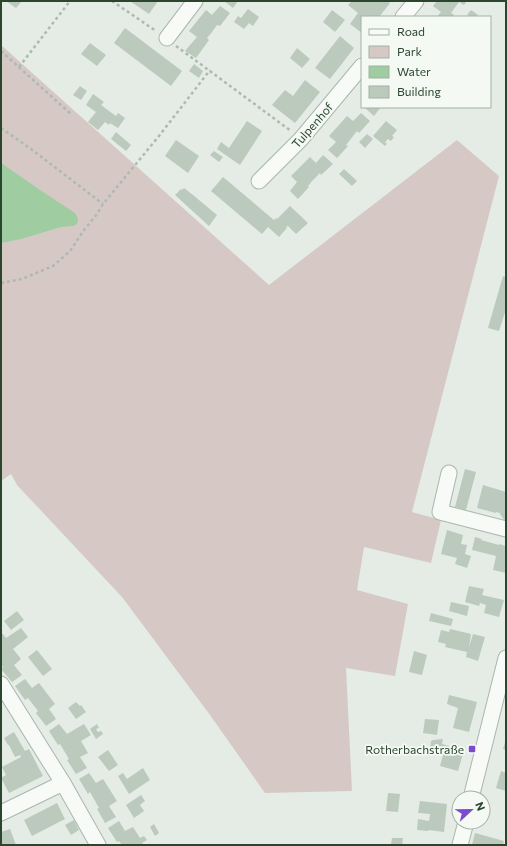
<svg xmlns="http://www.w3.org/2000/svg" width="507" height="846" viewBox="0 0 507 846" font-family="Commissioner,sans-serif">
<rect width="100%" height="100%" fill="#e4ece5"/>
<path fill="#d6c9c5" d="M 1,45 L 269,285 L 457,140 L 499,176 L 412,512 L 441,520 L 431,563 L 364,547 L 357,590 L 408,604 L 395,676 L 346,668 L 352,791 L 265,793 L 210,715 L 122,597 L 17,485 L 11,474 L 1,481 Z"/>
<path fill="#9fcca0" d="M 1,163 L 43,192 L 75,213 L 78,218 L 77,224 L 73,226 L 61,227 L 21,239 L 1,243 Z"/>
<g fill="#bbcabd">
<path d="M 6,1 L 22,1 L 16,8 Z"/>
<path d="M 130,1 L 158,1 L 149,14 Z"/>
<path d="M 224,1 L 238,1 L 233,8 Z"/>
<path d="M 352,1 L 387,1 L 390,3 L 379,17 L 362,17 L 362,33 L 350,24 L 358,13 L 348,5 Z"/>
<path d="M 437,1 L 467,1 L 464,5 L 459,2 L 451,13 L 454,15 L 452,17 L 437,17 L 441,12 L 433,6 Z"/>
<path d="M 220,6 L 230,13 L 220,26 L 217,25 L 212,32 L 207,38 L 209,40 L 196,58 L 185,51 L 197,37 L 189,31 L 206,10 L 212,15 Z"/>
<path d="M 248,9 L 259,17 L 253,26 L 249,23 L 244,29 L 234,22 L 238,16 L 241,18 Z"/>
<path d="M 332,10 L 345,20 L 335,32 L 323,22 Z"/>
<path d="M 471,10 L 478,15 L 476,17 L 471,17 L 467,15 Z"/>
<path d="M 125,28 L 182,71 L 171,86 L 114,43 Z"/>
<path d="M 340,36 L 354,48 L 330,79 L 315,68 Z"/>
<path d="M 90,43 L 106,55 L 97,66 L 81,54 Z"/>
<path d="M 297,48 L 310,59 L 302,68 L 290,58 Z"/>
<path d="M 194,64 L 203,71 L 199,78 L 189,71 Z"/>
<path d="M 305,80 L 320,92 L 295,123 L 272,105 L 285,90 L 293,96 Z"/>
<path d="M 80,86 L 87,91 L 81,100 L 73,95 Z"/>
<path d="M 93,94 L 104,102 L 101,105 L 109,111 L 116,116 L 118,113 L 125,118 L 118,128 L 110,123 L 109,125 L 105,122 L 98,130 L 88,122 L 96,112 L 86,105 Z"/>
<path d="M 366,107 L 381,107 L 374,116 L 365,108 Z"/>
<path d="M 361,113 L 370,121 L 359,133 L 357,131 L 346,145 L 348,146 L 337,158 L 328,150 L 336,142 L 329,136 L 347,116 L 353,121 Z"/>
<path d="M 247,121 L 262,131 L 240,165 L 217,149 L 221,142 L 229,148 Z"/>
<path d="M 386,121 L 397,130 L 392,136 L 394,137 L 391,141 L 388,139 L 385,142 L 387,144 L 385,146 L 373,136 Z"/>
<path d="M 116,132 L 131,145 L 126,151 L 111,139 Z"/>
<path d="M 367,134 L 373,139 L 365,148 L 359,142 Z"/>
<path d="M 176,140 L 199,156 L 188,173 L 165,156 Z"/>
<path d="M 214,151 L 223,157 L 219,162 L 210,155 Z"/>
<path d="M 323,155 L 333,164 L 321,175 L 320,173 L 313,180 L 308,186 L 309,187 L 298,199 L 290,191 L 297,182 L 291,176 L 310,157 L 316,163 Z"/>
<path d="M 344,169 L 357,181 L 352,186 L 339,174 Z"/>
<path d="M 223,177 L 274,220 L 276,218 L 277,219 L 290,206 L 308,223 L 296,234 L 288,226 L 286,227 L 287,228 L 279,237 L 268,227 L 262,234 L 211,191 Z"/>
<path d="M 184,188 L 193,195 L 217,215 L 209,226 L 175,195 L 181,189 L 182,190 Z"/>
<path d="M 503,276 L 506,277 L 506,309 L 499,331 L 488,328 Z"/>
<path d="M 465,469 L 476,472 L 466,510 L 455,507 Z"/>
<path d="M 483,485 L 506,492 L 506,521 L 504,520 L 500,514 L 500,513 L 496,512 L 496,513 L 477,508 Z"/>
<path d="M 447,530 L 463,535 L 461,544 L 467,545 L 465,554 L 471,556 L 467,568 L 455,564 L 457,558 L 441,554 Z"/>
<path d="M 475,537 L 482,539 L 481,540 L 499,545 L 499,544 L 506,546 L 506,573 L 493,570 L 496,556 L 472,550 Z"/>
<path d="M 469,586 L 484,589 L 482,595 L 504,600 L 499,617 L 484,613 L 486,605 L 480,603 L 479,606 L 465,602 Z"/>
<path d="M 451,602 L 469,606 L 467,616 L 449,611 Z"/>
<path d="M 17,611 L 24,620 L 11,630 L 4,621 Z"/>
<path d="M 431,613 L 453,619 L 451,626 L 429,621 Z"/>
<path d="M 21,628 L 28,637 L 13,649 L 21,659 L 14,665 L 22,675 L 12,682 L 1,669 L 3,667 L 1,664 L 1,632 L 6,638 Z"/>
<path d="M 450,629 L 471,634 L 469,647 L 473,634 L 485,637 L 478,661 L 466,657 L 467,652 L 445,647 L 446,644 L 438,642 L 441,630 L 449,632 Z"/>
<path d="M 37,650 L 52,669 L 43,676 L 28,657 Z"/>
<path d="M 414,651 L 427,655 L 422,675 L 409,672 Z"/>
<path d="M 25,679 L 32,688 L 39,683 L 55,704 L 49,709 L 56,719 L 46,726 L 36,713 L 38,711 L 28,698 L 25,700 L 15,686 Z"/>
<path d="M 449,695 L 477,702 L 469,732 L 453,728 L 458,708 L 447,704 Z"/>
<path d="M 76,702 L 80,706 L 81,705 L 86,712 L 76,719 L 68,708 Z"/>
<path d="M 425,719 L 439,720 L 437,735 L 423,733 Z"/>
<path d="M 59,724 L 67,734 L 84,724 L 91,735 L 81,741 L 88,753 L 80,757 L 87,768 L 76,774 L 67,760 L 69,759 L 60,744 L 58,745 L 49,731 Z"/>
<path d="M 97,724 L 99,728 L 96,729 L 98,732 L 101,731 L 103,734 L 96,739 L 90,729 Z"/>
<path d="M 14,732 L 25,751 L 29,749 L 43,776 L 9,793 L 1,778 L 6,775 L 2,767 L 21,757 L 20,755 L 15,757 L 9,745 L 8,745 L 4,738 Z"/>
<path d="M 443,739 L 442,744 L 464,750 L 458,771 L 440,766 L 443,755 L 427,753 L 427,748 L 430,749 L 431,741 L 433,740 Z"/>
<path d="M 506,739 L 506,750 L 503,749 Z"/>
<path d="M 108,750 L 118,765 L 109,771 L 98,757 Z"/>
<path d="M 143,768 L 150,780 L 129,794 L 118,776 L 123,773 L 127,779 Z"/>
<path d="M 501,771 L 506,773 L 506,791 L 496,788 Z"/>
<path d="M 89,773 L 96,783 L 103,779 L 117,801 L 109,806 L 116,817 L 105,823 L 97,809 L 99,808 L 90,792 L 88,794 L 79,779 Z"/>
<path d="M 388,793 L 400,794 L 398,812 L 386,811 Z"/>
<path d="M 141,795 L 145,801 L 140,805 L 144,811 L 134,818 L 126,805 Z"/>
<path d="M 420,801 L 447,804 L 444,832 L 429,830 L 428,831 L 417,830 L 418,819 L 429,821 L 430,814 L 418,813 Z"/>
<path d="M 57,803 L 65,819 L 32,836 L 24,820 Z"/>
<path d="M 74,820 L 79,830 L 71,835 L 65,825 Z"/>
<path d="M 119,821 L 125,831 L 133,827 L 140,838 L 144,836 L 147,840 L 142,843 L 144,845 L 122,845 L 119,841 L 117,842 L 108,828 Z"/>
<path d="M 154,824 L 159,833 L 155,836 L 150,827 Z"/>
<path d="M 10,829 L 16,845 L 1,845 L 1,832 Z"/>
<path d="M 475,833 L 504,841 L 503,845 L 472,845 Z"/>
<path d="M 392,838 L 403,838 L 402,845 L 392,845 L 392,844 L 391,844 Z"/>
</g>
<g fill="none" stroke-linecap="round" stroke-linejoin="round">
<g stroke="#a9b7ab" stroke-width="17">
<g id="minor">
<path d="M 403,17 L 416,1"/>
<path d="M 167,38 L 195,1"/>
<path d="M 259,181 L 301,139 L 362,66"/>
<path d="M 449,473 L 440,512 L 506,529"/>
<path d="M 1,684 L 63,783 L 98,845"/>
<path d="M 471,798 L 506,658"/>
<path d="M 1,813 L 63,783"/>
<path d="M 460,845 L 466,822"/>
</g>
</g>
<g stroke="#aeb9af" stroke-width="2.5" stroke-dasharray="3 3" stroke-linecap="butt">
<path d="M 112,1 L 156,31"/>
<path d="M 176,46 L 291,131"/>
<path d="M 1,51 L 72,115"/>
<path d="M 19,67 L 70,1"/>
<path d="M 1,128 L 31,149 L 103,204"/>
<path d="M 1,283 L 22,279 L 53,266 L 70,251 L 84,230 L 97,214 L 103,204 L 159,136 L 210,70"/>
</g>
<use href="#minor" stroke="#f7faf7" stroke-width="15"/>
</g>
<rect fill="#7a4ad0" stroke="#f4f9f4" stroke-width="1.5" x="468" y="745" width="8" height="8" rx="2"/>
<g text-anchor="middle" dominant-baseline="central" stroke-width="3.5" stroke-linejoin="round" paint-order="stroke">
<g font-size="12" fill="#2b452f" stroke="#f4f9f4">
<text transform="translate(312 125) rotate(-49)">Tulpenhof</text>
</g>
<g font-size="12" fill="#2b452f" stroke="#f4f9f4" text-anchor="end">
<text x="464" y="749">Rotherbachstraße</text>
</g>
</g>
<rect width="507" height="846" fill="none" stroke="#2b452f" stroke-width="4"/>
<rect x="361" y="16" width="130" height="92" fill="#f4f9f4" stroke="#a4b1a5"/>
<rect x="369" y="29" width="20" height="6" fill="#f7faf7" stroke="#a4b1a5"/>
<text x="397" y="36" font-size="12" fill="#2b452f">Road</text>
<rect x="369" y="46" width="20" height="12" fill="#d6c9c5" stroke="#a4b1a5"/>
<text x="397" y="56" font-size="12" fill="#2b452f">Park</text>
<rect x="369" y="66" width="20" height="12" fill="#9fcca0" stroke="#a4b1a5"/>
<text x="397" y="76" font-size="12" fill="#2b452f">Water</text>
<rect x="369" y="86" width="20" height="12" fill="#bbcabd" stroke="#a4b1a5"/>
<text x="397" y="96" font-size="12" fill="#2b452f">Building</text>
<g transform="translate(471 810) rotate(68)"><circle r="19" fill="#f4f9f4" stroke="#a4b1a5"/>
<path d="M0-3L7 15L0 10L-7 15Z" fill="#7a4ad0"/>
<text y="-6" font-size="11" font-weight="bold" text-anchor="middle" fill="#2b452f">N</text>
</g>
</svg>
